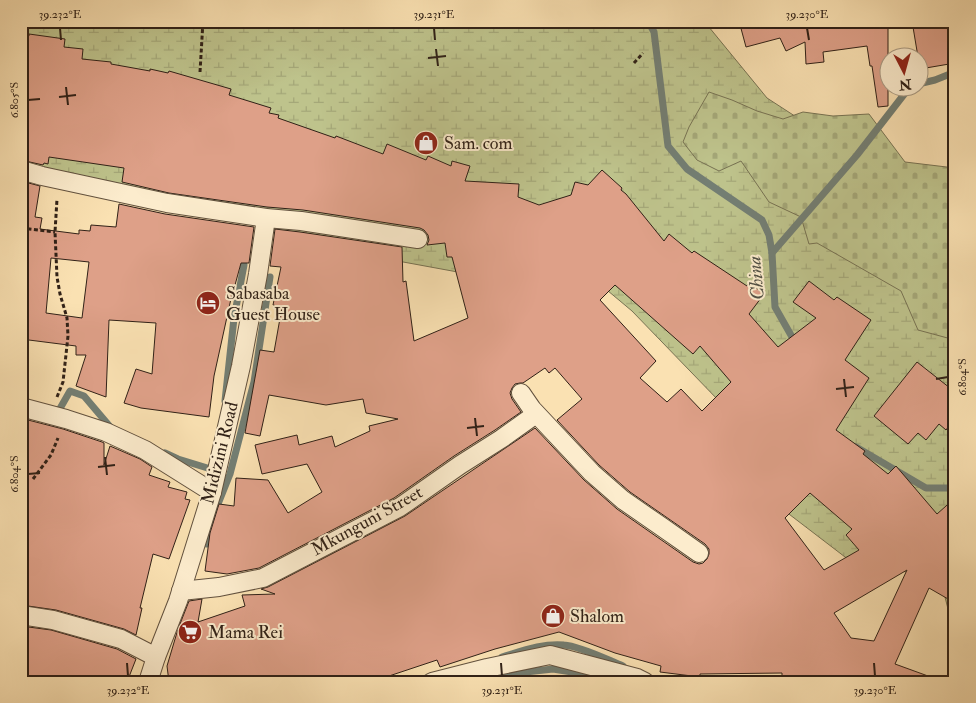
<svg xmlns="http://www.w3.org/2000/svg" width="976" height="703" viewBox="0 0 976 703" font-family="'IM FELL Double Pica',serif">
<defs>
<pattern id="wetland-marsh" width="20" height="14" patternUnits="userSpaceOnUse" patternTransform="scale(1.25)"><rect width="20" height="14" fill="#bec38c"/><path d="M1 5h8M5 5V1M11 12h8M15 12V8" fill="none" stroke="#a4a778"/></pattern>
<pattern id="cemetery-stones" width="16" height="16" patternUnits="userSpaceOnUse" patternTransform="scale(1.25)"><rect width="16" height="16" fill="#bec38c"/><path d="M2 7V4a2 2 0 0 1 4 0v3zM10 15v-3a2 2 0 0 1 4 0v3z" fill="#a4a778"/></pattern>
</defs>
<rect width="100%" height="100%" fill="#fae1b2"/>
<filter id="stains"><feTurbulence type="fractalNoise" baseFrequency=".004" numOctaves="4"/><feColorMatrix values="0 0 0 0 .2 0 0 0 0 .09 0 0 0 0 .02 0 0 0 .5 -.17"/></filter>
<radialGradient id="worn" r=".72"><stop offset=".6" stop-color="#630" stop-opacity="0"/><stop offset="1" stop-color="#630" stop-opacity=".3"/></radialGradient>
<path fill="url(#wetland-marsh)" stroke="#777252" d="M 21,21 L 704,21 L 767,98 L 955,220 L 955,640 L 954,633 L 939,573 L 862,570 L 768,498 L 720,402 L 632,311 L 583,270 L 474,275 L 376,257 L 74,176 L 21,164 Z"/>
<path fill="url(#cemetery-stones)" stroke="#777252" d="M 709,92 L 732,100 L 757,111 L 783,119 L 803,112 L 833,116 L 869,114 L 905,162 L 955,168 L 955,340 L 918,330 L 901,291 L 817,243 L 809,244 L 801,217 L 769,202 L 741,161 L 719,171 L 697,160 L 683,142 L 689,127 Z"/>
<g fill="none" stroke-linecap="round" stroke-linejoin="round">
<g stroke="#737e73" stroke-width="7">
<path d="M 648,21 L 654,32 L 668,146 L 687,169 L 762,220 L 769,235 L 772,253 L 775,307 L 796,344"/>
<path d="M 918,84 L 935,80 L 955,72"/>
<path d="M 772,253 L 857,155 L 909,88"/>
<path d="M 225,401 L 234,318 L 244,265"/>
<path d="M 58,412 L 70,391 L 84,396 L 112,429"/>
<path d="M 856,447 L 926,488 L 955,488"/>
<path d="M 165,453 L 178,459 L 214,470 L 215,468"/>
<path d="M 207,544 L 212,519 L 230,474 L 254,382 L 270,277"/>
<path d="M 502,657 C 522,651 543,643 564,645 C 580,646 608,660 623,666"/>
<path d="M 500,675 L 553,669 L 572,672 L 602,682"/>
<path d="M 644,676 L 658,682"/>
<path d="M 414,682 L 432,676"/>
</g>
</g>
<g fill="#dea088" stroke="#302117" fill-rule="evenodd">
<path d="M 739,21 L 888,21 L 888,106 L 878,107 L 872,66 L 870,66 L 867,46 L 823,52 L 824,62 L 806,64 L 805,42 L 786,51 L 780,38 L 746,47 Z"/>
<path d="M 912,21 L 955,21 L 955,63 L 920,69 Z"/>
<path d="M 29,34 L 65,39 L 64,47 L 83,49 L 82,59 L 111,62 L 111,64 L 150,71 L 150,69 L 168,73 L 169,71 L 231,89 L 229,95 L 271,108 L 269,113 L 279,115 L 278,118 L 335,138 L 336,136 L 383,154 L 387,144 L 426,160 L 428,156 L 451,166 L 452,161 L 470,166 L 465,181 L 519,184 L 518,197 L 539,205 L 571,195 L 575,182 L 588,185 L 602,170 L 622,188 L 621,190 L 626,194 L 664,241 L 669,234 L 692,253 L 694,251 L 747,286 L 749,283 L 764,294 L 749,314 L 778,347 L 816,318 L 793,302 L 809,281 L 834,300 L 837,297 L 871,320 L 845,360 L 869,378 L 836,430 L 865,451 L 863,454 L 888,474 L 896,466 L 937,514 L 955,498 L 955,603 L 929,588 L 895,664 L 939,680 L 938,682 L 782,682 L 782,673 L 700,674 L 700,677 L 660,672 L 661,666 L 615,653 L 559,632 L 495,649 L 440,667 L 437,660 L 371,682 L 169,682 L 167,666 L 178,629 L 189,601 L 202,599 L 198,622 L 245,606 L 242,595 L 275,594 L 261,589 L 268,587 L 405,516 L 535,428 L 584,480 L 617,509 L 693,562 L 699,564 L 703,563 L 707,559 L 709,554 L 709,549 L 705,544 L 630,492 L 599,465 L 557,420 L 582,399 L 555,368 L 549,373 L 545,368 L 523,383 L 520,383 L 515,384 L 512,388 L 510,393 L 512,399 L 521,412 L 495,430 L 454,456 L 394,498 L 259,568 L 227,574 L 205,571 L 210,533 L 219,504 L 234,506 L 236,478 L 268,480 L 288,513 L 322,492 L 307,464 L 262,474 L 255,445 L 297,435 L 299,445 L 332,436 L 335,447 L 370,431 L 369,426 L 398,419 L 366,413 L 363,399 L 326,405 L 269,395 L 260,436 L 245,433 L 260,350 L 274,352 L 282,307 L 273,305 L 281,267 L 270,266 L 275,229 L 300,232 L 402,247 L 403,282 L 406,281 L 414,341 L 468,318 L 452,257 L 447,257 L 445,243 L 427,245 L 429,240 L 428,235 L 424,230 L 420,228 L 303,210 L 267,207 L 169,193 L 122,182 L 124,168 L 49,157 L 48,164 L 44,163 L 43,165 L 21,160 L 21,35 L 29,36 ZM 615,285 L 693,354 L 700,346 L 731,382 L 702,411 L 681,389 L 667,402 L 640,378 L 656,361 L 600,300 ZM 810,493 L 852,529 L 846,535 L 859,550 L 824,570 L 785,518 ZM 907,570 L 874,641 L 851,638 L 834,613 Z"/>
<path d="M 21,181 L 40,186 L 35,217 L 42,218 L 40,229 L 79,234 L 79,230 L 90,231 L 91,225 L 116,227 L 119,204 L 165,214 L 254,227 L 249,263 L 241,263 L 235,285 L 234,285 L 214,376 L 209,417 L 141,408 L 124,403 L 136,369 L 152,374 L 156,323 L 109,320 L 106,397 L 76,386 L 86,355 L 76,355 L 76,346 L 21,339 ZM 51,258 L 89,262 L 82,318 L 46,313 Z"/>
<path d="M 917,362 L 955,392 L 955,418 L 946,430 L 939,424 L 926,440 L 918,433 L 908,444 L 874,416 Z"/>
<path d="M 28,420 L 63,429 L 102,442 L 104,443 L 104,465 L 110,446 L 140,459 L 152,467 L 149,475 L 170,482 L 168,487 L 187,492 L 185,499 L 190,500 L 169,559 L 153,554 L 140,608 L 142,608 L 136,635 L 124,629 L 56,610 L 21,605 L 21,456 Z"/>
<path d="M 21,626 L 51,630 L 117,649 L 136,659 L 127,682 L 21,682 Z"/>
</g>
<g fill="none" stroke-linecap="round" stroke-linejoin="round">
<g stroke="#62513e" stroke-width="20">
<g id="minor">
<path d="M 21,170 L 42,176 L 167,203 L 266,218 L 301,221 L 373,232 L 418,239"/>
<path d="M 521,393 L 532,409 L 592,473 L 623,500 L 662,527 L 699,553"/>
<path d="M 21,407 L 66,419 L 106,432 L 145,450 L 212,492"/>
<path d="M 181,591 L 219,587 L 263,578 L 400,507 L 460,465 L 501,439 L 536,414"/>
<path d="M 21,615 L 53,620 L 121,639 L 156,657"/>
<path d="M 148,682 L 156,657 L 178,601 L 212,492 L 241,366 L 258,274 L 266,218"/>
<path d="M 432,682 L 487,668 L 550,655 L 637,678 L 645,682"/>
</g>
</g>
<g stroke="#302117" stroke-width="3" stroke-dasharray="4 2.5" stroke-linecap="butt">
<path d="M 634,63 L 643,53"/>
<path d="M 200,72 L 203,21"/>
<path d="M 21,228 L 55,232"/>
<path d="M 57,397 L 63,382 L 68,336 L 67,318 L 60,294 L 57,277 L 55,232 L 57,199"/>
<path d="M 33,479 L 51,455 L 58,438"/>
</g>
<use href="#minor" stroke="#fceccd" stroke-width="18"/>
</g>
<path fill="none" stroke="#302117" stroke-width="2" d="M 60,28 L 61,40M 434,28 L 435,40M 807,28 L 809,40M 436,49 L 438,66M 428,58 L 446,56M 66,87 L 68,105M 59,97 L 76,95M 28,100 L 40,99M 844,379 L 846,397M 936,379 L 948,377M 836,389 L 854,387M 475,418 L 477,436M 467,428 L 484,426M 105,457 L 107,475M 98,467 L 115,465M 28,474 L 40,473M 127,663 L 128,676M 501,663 L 502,676M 874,663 L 875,676"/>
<defs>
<g id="shop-disc" transform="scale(1.25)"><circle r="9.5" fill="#8f2418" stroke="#fceccd"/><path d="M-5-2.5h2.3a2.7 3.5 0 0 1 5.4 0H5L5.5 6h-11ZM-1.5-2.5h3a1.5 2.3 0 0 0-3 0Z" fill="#fff"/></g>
<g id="hotel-disc" transform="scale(1.25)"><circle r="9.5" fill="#8f2418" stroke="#fceccd"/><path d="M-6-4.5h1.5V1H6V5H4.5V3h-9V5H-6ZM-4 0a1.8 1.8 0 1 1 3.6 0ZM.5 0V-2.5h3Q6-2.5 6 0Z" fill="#fff"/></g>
<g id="supermarket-disc" transform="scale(1.25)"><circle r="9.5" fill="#8f2418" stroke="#fceccd"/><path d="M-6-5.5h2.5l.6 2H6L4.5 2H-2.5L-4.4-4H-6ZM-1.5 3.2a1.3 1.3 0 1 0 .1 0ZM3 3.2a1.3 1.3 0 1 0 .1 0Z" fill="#fff"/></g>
</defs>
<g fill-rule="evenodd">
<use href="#shop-disc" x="426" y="143"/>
<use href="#hotel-disc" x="208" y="303"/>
<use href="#shop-disc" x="553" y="616"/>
<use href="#supermarket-disc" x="190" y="632"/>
</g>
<g text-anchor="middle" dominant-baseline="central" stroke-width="4" stroke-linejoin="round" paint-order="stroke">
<g font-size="18" fill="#302117" stroke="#fceccd" text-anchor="start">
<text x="444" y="143">Sam. com</text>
<text x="226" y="293">Sabasaba<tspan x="226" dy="21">Guest House</tspan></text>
<text x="570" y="616">Shalom</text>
<text x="208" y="632">Mama Rei</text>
</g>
<g font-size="18" fill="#302117" stroke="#fceccd">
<text transform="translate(220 453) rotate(-76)">Midizini Road</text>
<text transform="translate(367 521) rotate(-29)">Mkunguni Street</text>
</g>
<g font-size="19" font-style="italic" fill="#515045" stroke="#fceccd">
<text transform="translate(756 278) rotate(-95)">China</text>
</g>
</g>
<rect width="976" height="703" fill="none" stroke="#fae1b2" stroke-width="55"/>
<g transform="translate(904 72) rotate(174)"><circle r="24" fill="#fceccd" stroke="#aa9b84"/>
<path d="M0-4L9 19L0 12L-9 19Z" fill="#8f2418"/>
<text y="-8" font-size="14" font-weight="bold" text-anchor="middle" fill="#302117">N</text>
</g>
<rect x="28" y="28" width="920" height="648" fill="none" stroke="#302117" stroke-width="2"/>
<g font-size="12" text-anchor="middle" fill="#302117">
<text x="60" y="18">39.232°E</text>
<text x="434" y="18">39.231°E</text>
<text x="807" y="18">39.230°E</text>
<text transform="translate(14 100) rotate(-90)" y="4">6.805°S</text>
<text transform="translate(962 377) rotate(-90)" y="4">6.804°S</text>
<text transform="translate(14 474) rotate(-90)" y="4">6.804°S</text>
<text x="128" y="694">39.232°E</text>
<text x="502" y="694">39.231°E</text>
<text x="875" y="694">39.230°E</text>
</g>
<rect width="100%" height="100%" filter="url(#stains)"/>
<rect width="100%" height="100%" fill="url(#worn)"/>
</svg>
